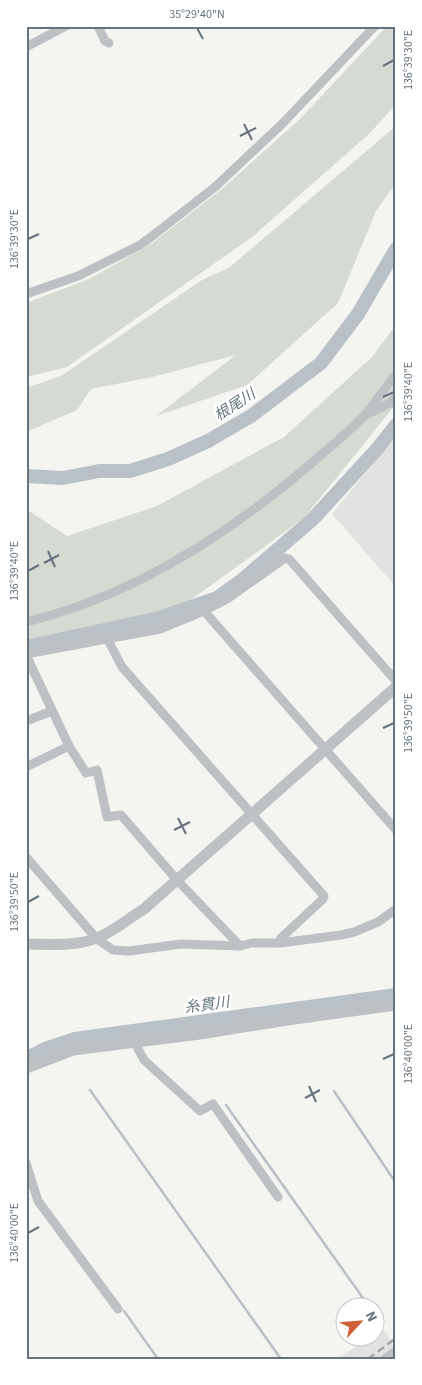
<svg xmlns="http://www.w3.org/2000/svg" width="422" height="1385" viewBox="0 0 422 1385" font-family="'Source Sans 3','Noto Sans JP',sans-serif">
<rect width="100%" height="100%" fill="#f4f4f1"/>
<g fill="#e2e3e1">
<path d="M 396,435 L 396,587 L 332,514 Z"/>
<path d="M 384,1330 L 396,1348 L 381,1359 L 335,1359 L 371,1338 L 374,1338 L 375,1336 Z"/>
</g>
<g fill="#d5dad2">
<path d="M 387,26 L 396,26 L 396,104 L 370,133 L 252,237 L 67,367 L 26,377 L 26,303 L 89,279 L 151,244 L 222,189 L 300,119 Z"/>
<path d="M 396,126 L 396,183 L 376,211 L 338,303 L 247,385 L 156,416 L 236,355 L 152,377 L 91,389 L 77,410 L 26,432 L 26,388 L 61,376 L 202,280 L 230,267 Z"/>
<path d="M 396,325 L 396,404 L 304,518 L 174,612 L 26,646 L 26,509 L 67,536 L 157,506 L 284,437 L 372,357 Z"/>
</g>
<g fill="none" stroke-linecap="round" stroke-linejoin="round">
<g stroke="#b9c1c6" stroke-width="2.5">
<path d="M 90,1090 L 281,1359"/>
<path d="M 334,1091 L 396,1183"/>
<path d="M 226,1105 L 370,1308"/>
<path d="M 124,1311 L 158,1359"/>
</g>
<g stroke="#b9c1c6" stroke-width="14">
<path d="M 26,476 L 63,478 L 99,471 L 130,471 L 168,459 L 208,441 L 251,416 L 321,363 L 358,314 L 396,249"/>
<path d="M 26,647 L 159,618 L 217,598 L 241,581 L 313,519 L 377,449 L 396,425"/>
<path d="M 26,1059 L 45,1049 L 75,1039 L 396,995"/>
</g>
<g stroke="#bdc1c4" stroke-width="9">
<path d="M 98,26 L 105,41 L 109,43"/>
<path d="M 26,47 L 66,26"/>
<path d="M 26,294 L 78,276 L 140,245 L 151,237 L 215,187 L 282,124 L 375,26"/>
<path d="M 364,416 L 390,403 L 396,397"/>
<path d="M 204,611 L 396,830"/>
<path d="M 26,622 C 131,597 226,536 307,467 C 325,451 344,436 361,419 C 374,405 384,389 396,374"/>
<path d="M 107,638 L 122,667 L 324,896 L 323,899 L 281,938 L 280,943"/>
<path d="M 26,654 L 160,629 L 204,611 L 227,599 L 285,558 L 289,559 L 396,681"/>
<path d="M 26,655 L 69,746 L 86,773 L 97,770 L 107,817 L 121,815 L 177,880 L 240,946"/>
<path d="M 26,721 L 52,711"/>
<path d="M 26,767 L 69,746"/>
<path d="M 26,857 L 97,939 L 113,950 L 129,951 L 181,944 L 240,946 L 252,943 L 280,943 L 341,935 L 354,932 L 378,922 L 396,909"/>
<path d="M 134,1041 L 144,1060 L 200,1111 L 213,1104 L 278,1197"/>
<path d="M 26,1163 L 38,1201 L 118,1309"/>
<path d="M 385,1359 L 396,1351"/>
</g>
<g stroke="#bdc1c4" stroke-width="11">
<path d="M 26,944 C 50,944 74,947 97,938 C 113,932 129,918 144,909 L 396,687"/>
<path d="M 26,1068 L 73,1050 L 200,1034 L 287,1020 L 396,1005"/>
</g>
<path stroke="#9fa4a9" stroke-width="2.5" stroke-dasharray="8 4" stroke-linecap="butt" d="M 368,1359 L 396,1338"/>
</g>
<path fill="none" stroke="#66737e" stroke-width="2" d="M 197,28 L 203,39M 383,66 L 394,60M 244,124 L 252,140M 240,136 L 256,128M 28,239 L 39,234M 383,397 L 394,392M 48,551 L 55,567M 44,563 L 59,555M 28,571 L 39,565M 383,728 L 394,723M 178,818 L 186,834M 174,830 L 190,822M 28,902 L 39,896M 383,1059 L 394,1054M 309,1086 L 316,1102M 305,1098 L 320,1090M 28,1233 L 39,1227"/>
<g text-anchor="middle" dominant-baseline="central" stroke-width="5" stroke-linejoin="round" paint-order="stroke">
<g font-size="15" font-style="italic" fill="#63747b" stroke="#fff">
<text transform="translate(235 405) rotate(-33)">根尾川</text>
<text transform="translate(207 1005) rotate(-8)">糸貫川</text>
</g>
</g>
<rect width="422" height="1385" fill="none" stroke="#ffffff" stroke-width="55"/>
<g transform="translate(360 1322) rotate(64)"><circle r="24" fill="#ffffff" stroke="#c2c7cb"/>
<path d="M0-4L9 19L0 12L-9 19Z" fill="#ce5f37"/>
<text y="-8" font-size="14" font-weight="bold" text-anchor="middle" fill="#66737e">N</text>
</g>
<rect x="28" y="28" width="366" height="1330" fill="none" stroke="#66737e" stroke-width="2"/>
<g font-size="12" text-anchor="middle" fill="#66737e">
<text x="197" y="18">35°29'40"N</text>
<text transform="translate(408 60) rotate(-90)" y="4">136°39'30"E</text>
<text transform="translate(14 239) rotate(-90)" y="4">136°39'30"E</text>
<text transform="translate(408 392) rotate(-90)" y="4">136°39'40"E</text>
<text transform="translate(14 571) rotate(-90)" y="4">136°39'40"E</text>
<text transform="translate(408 723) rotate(-90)" y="4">136°39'50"E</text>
<text transform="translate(14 902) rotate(-90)" y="4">136°39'50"E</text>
<text transform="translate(408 1054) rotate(-90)" y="4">136°40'00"E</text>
<text transform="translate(14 1233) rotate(-90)" y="4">136°40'00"E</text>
</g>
</svg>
